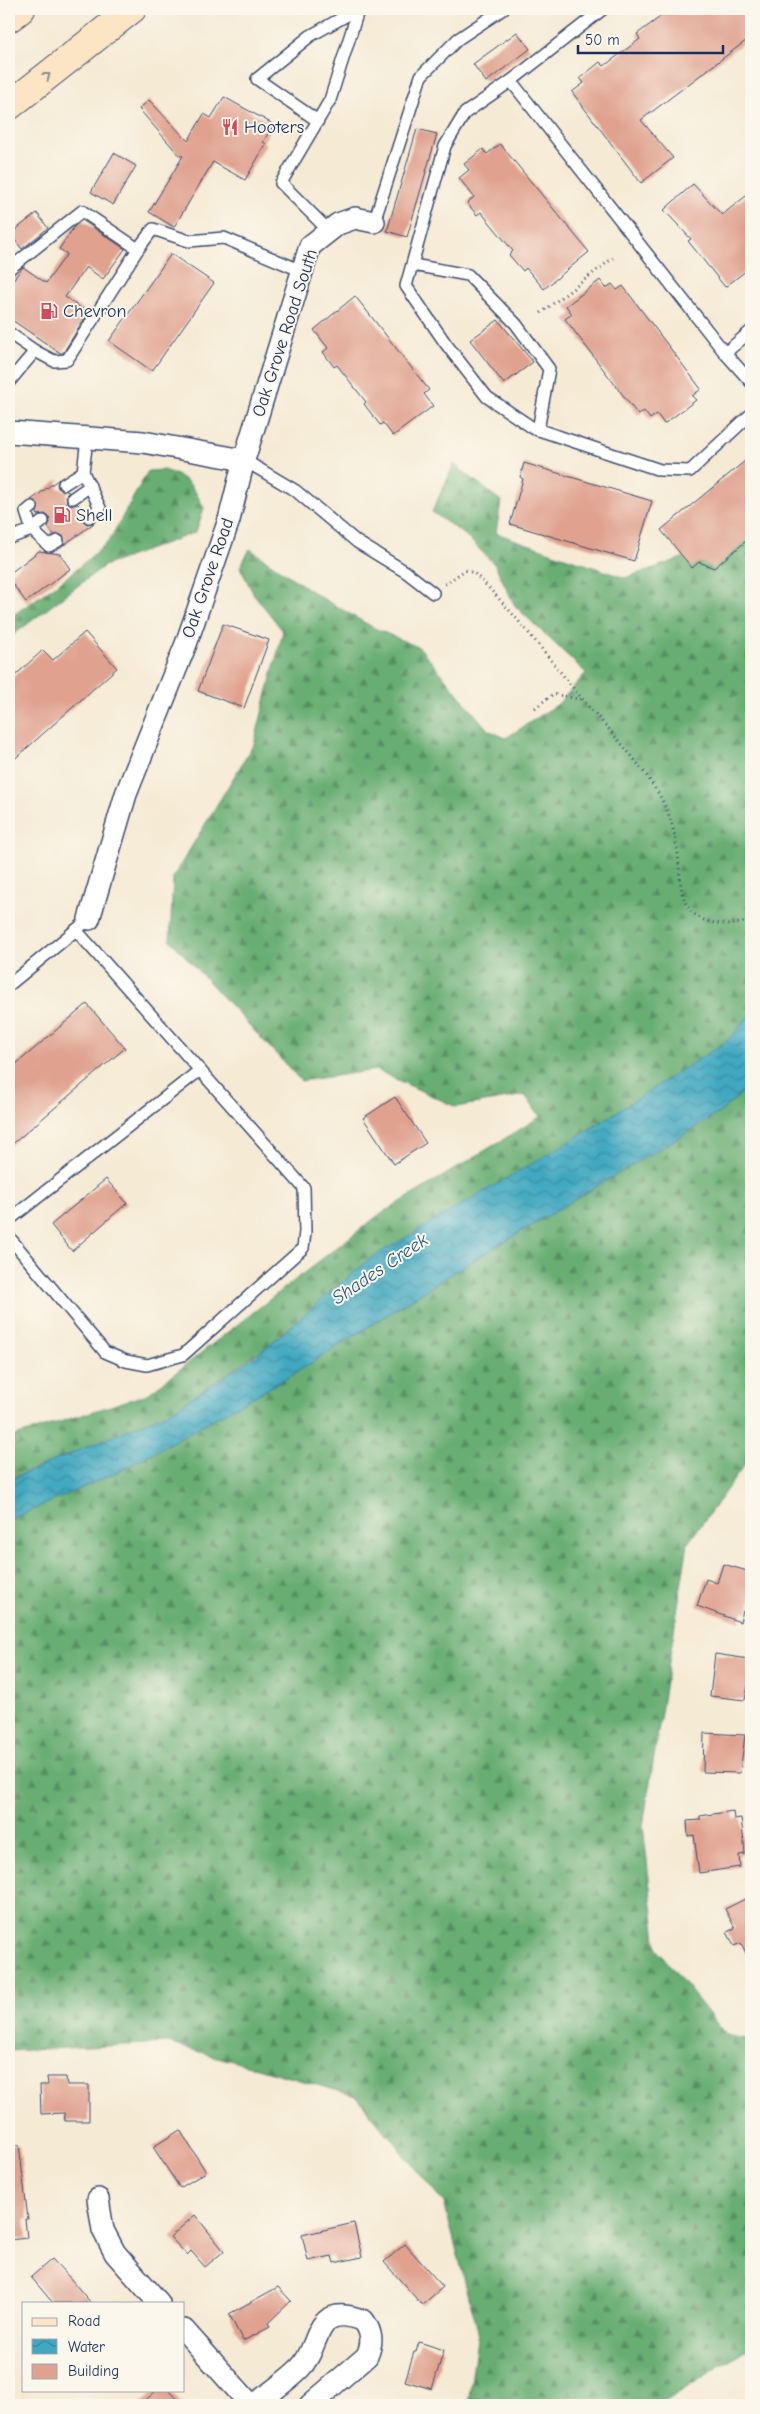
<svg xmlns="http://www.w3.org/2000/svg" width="760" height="2414" viewBox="0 0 760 2414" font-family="'Comic Neue',sans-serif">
<defs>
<pattern id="forest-firs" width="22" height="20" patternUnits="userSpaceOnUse" patternTransform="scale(1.25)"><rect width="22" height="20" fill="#68ad72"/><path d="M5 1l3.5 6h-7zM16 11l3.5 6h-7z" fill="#558d61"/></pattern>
<pattern id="water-waves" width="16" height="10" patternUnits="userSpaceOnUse" patternTransform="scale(1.25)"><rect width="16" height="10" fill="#40a8c0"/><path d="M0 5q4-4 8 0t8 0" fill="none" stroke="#35899f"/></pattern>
</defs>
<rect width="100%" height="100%" fill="#fbf7ec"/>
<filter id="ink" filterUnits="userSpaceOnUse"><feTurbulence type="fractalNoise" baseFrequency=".02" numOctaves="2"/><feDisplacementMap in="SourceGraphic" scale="10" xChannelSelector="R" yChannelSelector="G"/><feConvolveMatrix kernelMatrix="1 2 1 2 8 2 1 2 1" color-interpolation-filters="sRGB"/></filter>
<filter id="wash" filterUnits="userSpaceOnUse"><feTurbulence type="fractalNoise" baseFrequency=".0096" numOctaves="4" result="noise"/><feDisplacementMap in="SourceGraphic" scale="20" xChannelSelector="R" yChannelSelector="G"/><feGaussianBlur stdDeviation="1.12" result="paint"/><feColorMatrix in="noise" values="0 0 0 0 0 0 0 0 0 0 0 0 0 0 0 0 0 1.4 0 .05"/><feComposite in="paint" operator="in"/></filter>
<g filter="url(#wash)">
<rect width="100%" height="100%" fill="#f5ead4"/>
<g fill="url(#forest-firs)" stroke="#426e68">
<path d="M 454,464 L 501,501 L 496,533 L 625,578 L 751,534 L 751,1014 L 727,1041 L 587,1131 L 170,1412 L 9,1480 L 9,1438 L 148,1394 L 376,1217 L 540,1117 L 525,1095 L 456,1107 L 376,1070 L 301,1081 L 170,940 L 173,877 L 254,744 L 283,631 L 253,593 L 240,567 L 250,549 L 317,595 L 374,628 L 420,648 L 488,730 L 506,738 L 558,704 L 586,673 L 515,606 L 495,565 L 465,535 L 432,512 Z"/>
<path d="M 164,470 C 189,479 192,484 204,508 L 196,532 L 104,566 L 9,638 L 9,618 L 71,574 L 109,541 L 148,471 Z"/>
<path d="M 751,1085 L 751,1456 L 688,1543 L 643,1826 L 657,1949 L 726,2035 L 751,2040 L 751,2346 L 660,2405 L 468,2405 L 478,2331 L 444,2203 L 356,2096 L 168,2043 L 9,2051 L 9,1520 L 120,1471 L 294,1374 L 469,1263 L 719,1113 Z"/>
</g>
<path fill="url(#water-waves)" stroke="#2e6c8f" d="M 751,1014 L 751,1085 L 719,1113 L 469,1263 L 294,1374 L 120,1471 L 9,1520 L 9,1480 L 170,1412 L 257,1355 L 371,1258 L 587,1131 L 727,1041 Z"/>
<g id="blocks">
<g fill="#e0a28f">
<path d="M 671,9 L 751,9 L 751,37 L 641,120 L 673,158 L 641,183 L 572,92 L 584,83 L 580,78 L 600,62 L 604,66 L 640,39 L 637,34 Z"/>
<path d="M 517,32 L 530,49 L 486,82 L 473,64 Z"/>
<path d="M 224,97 L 271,123 L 270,125 L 273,126 L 263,142 L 266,144 L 245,180 L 213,162 L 174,227 L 149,212 L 183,156 L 180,156 L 139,109 L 149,100 L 188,141 L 204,114 L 211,118 Z"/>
<path d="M 417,129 L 437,134 L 407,237 L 387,231 Z"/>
<path d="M 500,144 L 589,252 L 544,289 L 526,268 L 523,271 L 509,255 L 513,251 L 481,212 L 477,215 L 467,203 L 474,197 L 459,178 L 469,170 L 464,164 L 483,149 L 487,154 Z"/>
<path d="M 114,153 L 136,166 L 113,205 L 91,192 Z"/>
<path d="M 693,184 L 722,215 L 751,192 L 751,267 L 725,287 L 688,241 L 691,239 L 664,210 Z"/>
<path d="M 37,213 L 48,228 L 22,249 L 10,234 Z"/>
<path d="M 82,220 L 125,249 L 103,279 L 86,267 L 65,297 L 88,313 L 63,353 L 60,353 L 9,318 L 9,285 L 23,267 L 46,283 L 67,254 L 59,249 L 74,227 Z"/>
<path d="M 171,254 L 214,283 L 152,371 L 109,341 Z"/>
<path d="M 600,280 L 606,288 L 612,284 L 617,290 L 623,286 L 701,389 L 692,396 L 696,400 L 664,424 L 657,414 L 650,419 L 644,411 L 638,415 L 565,319 L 572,314 L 566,306 Z"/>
<path d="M 355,296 L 429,390 L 424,394 L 433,406 L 393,436 L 383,423 L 380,425 L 364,404 L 366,402 L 337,365 L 334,367 L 323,352 L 328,348 L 314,330 Z"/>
<path d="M 498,320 L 533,362 L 504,384 L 470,340 Z"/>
<path d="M 751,456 L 751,537 L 714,568 L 699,562 L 692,568 L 661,530 Z"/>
<path d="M 524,463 L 652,501 L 634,561 L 510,524 L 523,479 L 520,477 Z"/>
<path d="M 59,479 L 57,484 L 58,488 L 69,492 L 66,495 L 67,503 L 73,505 L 78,504 L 84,511 L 82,515 L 83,521 L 87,524 L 94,523 L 64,545 L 64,537 L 59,534 L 54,535 L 48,527 L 50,523 L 49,517 L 45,514 L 38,515 L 37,513 L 39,505 L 31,500 Z"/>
<path d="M 39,551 L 60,554 L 70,569 L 26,602 L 9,579 L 9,574 Z"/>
<path d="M 223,624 L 269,640 L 244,708 L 198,691 Z"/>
<path d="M 85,632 L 117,668 L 9,764 L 9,681 L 43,650 L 53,660 Z"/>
<path d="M 87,1004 L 125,1048 L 9,1147 L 9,1070 Z"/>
<path d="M 395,1097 L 426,1143 L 394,1164 L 363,1118 Z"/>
<path d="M 106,1179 L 127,1203 L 72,1251 L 51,1225 Z"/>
<path d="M 723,1564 L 751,1572 L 751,1601 L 748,1612 L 743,1611 L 740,1622 L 697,1606 L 706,1579 L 717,1583 Z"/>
<path d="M 715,1654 L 749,1659 L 748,1672 L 751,1673 L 745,1700 L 710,1696 Z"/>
<path d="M 704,1733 L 745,1735 L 740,1773 L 703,1772 Z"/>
<path d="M 733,1811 L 734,1819 L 741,1818 L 744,1843 L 745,1854 L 739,1855 L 740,1867 L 699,1873 L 694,1835 L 688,1836 L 687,1821 L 700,1820 L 700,1816 Z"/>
<path d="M 751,1896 L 751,1963 L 741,1943 L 734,1946 L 727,1932 L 735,1928 L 725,1909 Z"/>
<path d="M 47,2077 L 66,2077 L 67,2085 L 89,2085 L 89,2121 L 65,2121 L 64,2113 L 41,2114 L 40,2085 L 48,2085 Z"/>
<path d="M 180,2130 L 206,2172 L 180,2188 L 153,2147 Z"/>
<path d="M 9,2145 L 19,2145 L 28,2219 L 25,2219 L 27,2238 L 9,2240 Z"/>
<path d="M 195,2215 L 224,2251 L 205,2267 L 191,2251 L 187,2255 L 170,2237 Z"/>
<path d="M 354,2223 L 362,2257 L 334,2263 L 332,2256 L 308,2261 L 302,2235 Z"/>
<path d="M 405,2244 L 443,2287 L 422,2305 L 384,2262 Z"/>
<path d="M 52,2259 L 69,2277 L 91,2303 L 53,2303 L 31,2277 Z"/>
<path d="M 278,2287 L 291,2301 L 268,2323 L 270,2327 L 243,2341 L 229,2314 Z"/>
<path d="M 419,2342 L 444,2350 L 432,2389 L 405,2381 L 414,2352 L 416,2352 Z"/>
<path d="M 157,2390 L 169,2390 L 183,2405 L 140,2405 Z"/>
</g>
</g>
</g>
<g filter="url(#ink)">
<use href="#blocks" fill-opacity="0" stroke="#3c4b70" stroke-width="1"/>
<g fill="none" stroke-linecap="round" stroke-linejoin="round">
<g stroke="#3c4b70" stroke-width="14">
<g id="service">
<path d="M 511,81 L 603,9"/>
<path d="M 318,121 L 257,79 L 310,36 L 349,14 L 357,14 L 330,100 L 281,183 L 329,231"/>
<path d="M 374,222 L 421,76 L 458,39 L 503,9"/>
<path d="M 413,265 L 468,275 L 516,324 L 549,369 L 538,430"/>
<path d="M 9,269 L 82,211 L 138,249 L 153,229 L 189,241 L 224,238 L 302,271"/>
<path d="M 9,333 L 35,351"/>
<path d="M 725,353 L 751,331"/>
<path d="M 9,382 L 35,351 L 54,361 L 67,360 L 138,249"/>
<path d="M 751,382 L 725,353 L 511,81 L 465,113 L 445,146 L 406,286 L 446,344 L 487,397 L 533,428 L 660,470 L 690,471 L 751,414"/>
<path d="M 244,460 L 296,491 L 357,542 L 406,572 L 433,593"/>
<path d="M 83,472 L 100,508 L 89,517"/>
<path d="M 64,484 L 83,472 L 87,439"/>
<path d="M 73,498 L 90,486"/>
<path d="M 43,521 L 32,530 L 49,546 L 58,541"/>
<path d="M 9,538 L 32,530 L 26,512 L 32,507"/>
<path d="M 9,985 L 82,925"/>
<path d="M 9,1220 L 200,1070"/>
<path d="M 9,1237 L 105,1352 L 126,1361 L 147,1365 L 183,1355 L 303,1248 L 305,1232 L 304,1188 L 76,930"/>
</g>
</g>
<g stroke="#3c4b70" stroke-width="24">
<g id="minor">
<path d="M 9,432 L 143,442 L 244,460"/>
<path d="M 89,919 L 126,794 L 186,644 L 229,520 L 244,460 L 310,246 L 338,224 L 355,218 L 374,222"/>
<path d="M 98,2199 L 103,2230 L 115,2253 L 159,2303"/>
<path d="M 184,2330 L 251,2405"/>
<path d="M 254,2405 C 269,2393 286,2382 300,2368 C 322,2346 312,2300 364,2321 C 372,2333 373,2342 367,2356 L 310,2405"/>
</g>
</g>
<g stroke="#3c4b70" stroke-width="30">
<g id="secondary">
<path d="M 9,18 L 21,9"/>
<path d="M 9,106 L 132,9"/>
</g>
</g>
<g stroke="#3c4b70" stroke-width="3" stroke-dasharray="1 4" stroke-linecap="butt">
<path d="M 541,313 L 613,258"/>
<path d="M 445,584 L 465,570 L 474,573 C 514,612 548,657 583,700 C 610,731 640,762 661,798 C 670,814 674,830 677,848 C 681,868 677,898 693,913 C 709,927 732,925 751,921"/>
<path d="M 535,708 L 553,694 L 583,700"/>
</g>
<use href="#service" stroke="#fff" stroke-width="11"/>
<use href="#minor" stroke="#fff" stroke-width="21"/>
<use href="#secondary" stroke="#fce5c4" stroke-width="28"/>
</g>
<defs><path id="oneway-chevron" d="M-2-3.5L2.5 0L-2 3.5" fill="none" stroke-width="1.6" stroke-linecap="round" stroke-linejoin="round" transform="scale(1.25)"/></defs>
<use stroke="#8c8a91" href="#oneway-chevron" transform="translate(47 76) rotate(-38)"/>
</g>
<defs>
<g id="restaurant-bare" transform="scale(1.35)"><path d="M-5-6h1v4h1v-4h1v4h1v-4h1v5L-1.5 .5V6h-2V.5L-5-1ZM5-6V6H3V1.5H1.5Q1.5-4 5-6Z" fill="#d1495b" stroke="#fbf7ec" stroke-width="2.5" paint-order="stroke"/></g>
<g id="fuel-bare" transform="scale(1.35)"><path d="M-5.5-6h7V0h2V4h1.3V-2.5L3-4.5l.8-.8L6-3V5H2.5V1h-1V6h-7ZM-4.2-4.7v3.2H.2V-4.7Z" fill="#d1495b" stroke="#fbf7ec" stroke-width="2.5" paint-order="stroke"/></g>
</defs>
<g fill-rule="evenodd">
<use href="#restaurant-bare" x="230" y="127"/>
<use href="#fuel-bare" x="49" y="311"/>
<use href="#fuel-bare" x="62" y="515"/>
</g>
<g text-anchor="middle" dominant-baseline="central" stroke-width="4" stroke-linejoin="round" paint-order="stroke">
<g font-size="18" fill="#1b2f5e" stroke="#fbf7ec" text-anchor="start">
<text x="244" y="127">Hooters</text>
<text x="63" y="311">Chevron</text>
<text x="76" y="515">Shell</text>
</g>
<g font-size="18" fill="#1b2f5e" stroke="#fbf7ec">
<text transform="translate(285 333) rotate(-72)">Oak Grove Road South</text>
<text transform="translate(208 578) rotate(-71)">Oak Grove Road</text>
</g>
<g font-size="19" font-style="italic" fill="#285980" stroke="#fbf7ec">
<text transform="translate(380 1269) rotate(-34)">Shades Creek</text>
</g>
</g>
<rect width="760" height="2414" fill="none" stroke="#fbf7ec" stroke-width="30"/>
<rect x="22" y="2302" width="162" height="90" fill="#fbf7ec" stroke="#a1a7b3"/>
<rect x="32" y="2318" width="25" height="8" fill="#fce5c4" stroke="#a1a7b3"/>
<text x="68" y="2326" font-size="15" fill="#1b2f5e">Road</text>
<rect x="32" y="2339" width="25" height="15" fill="url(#water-waves)" stroke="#a1a7b3"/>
<text x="68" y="2352" font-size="15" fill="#1b2f5e">Water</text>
<rect x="32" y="2364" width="25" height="15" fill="#e0a28f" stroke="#a1a7b3"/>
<text x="68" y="2376" font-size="15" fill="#1b2f5e">Building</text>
<path d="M578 45v8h145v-8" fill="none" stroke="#1b2f5e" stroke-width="2.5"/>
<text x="585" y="45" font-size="15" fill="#1b2f5e" stroke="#fbf7ec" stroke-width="4" paint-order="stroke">50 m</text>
</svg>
